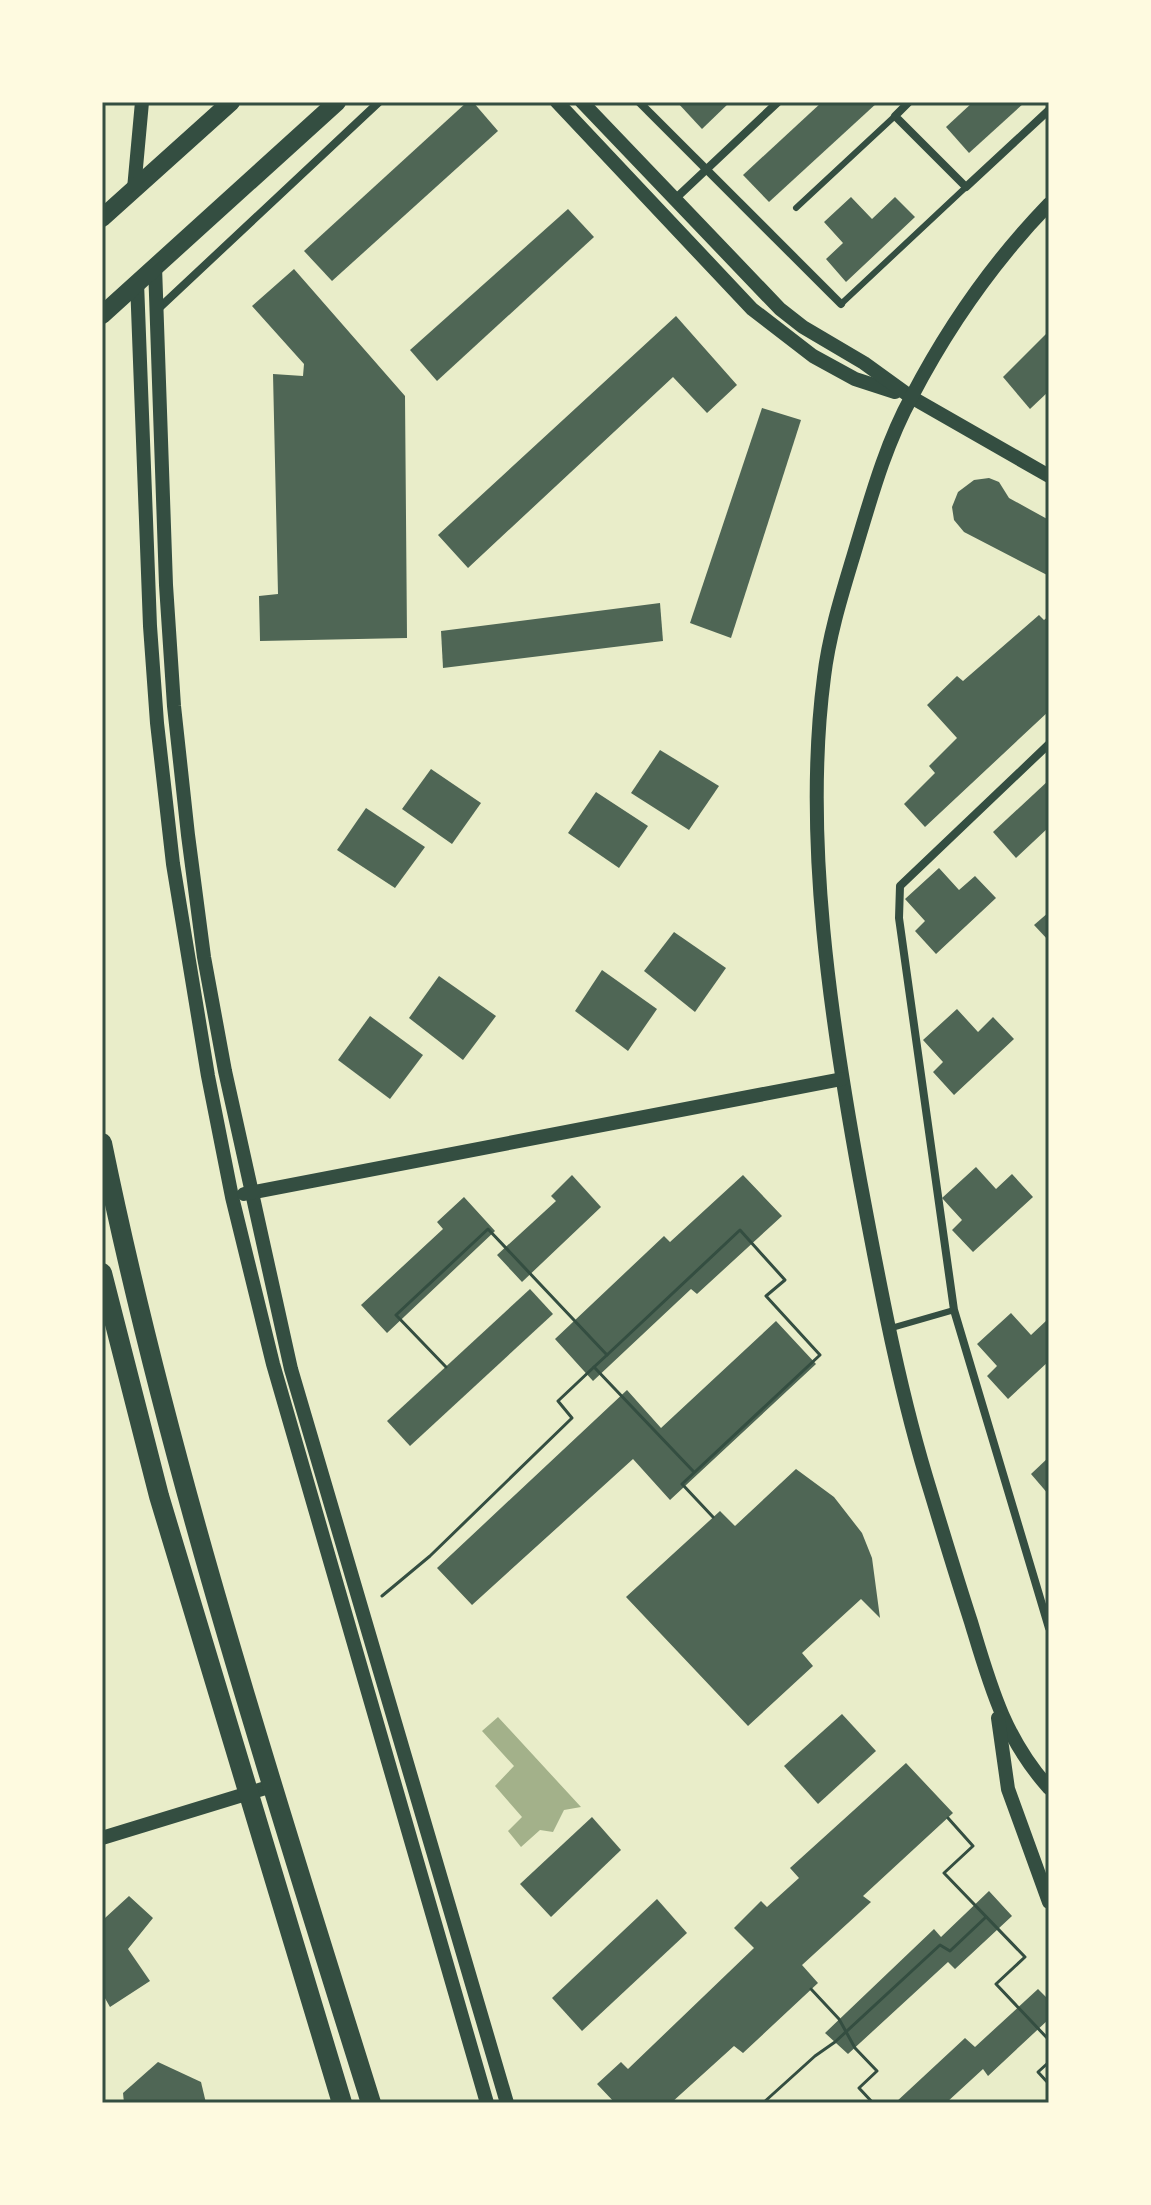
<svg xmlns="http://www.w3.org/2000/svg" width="1151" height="2205" viewBox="0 0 1151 2205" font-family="'Source Sans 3',sans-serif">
<rect width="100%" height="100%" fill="#e9edc9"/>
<path fill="#a3b18a" d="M 498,1717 L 581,1807 L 564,1810 L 553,1832 L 540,1830 L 521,1847 L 508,1831 L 522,1817 L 495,1786 L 514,1766 L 482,1731 Z"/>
<g fill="#4f6655">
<path d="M 467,102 L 473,102 L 498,131 L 332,281 L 304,251 Z"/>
<path d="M 677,102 L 730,102 L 702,129 Z"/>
<path d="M 822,102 L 878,102 L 769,202 L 743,175 Z"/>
<path d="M 973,102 L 1025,102 L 969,153 L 946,127 Z"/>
<path d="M 851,197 L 872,219 L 895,197 L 915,217 L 846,282 L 826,259 L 843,243 L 824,222 Z"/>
<path d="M 568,209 L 594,237 L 437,381 L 410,350 Z"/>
<path d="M 294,269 L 405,396 L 407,638 L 260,641 L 259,596 L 278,594 L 273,374 L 303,376 L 304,364 L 252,306 Z"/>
<path d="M 676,316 L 737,385 L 707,413 L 673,377 L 468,568 L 438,535 Z"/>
<path d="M 1049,331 L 1049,391 L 1030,409 L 1003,377 Z"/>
<path d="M 762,408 L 801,420 L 731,638 L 690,623 Z"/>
<path d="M 989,478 L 999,482 L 1009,498 L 1049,520 L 1049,576 L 964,532 L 954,520 L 952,507 L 958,492 L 974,480 Z"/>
<path d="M 660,603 L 663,641 L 443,668 L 441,631 Z"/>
<path d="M 1039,615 L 1044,620 L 1049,616 L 1049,711 L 925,827 L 904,804 L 935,773 L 929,766 L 957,738 L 927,705 L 957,676 L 963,681 Z"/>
<path d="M 660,750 L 719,786 L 689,830 L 631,793 Z"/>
<path d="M 431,769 L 481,803 L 452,844 L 402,809 Z"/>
<path d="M 1049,780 L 1049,827 L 1016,858 L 993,832 Z"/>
<path d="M 596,792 L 648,826 L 619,868 L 568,833 Z"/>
<path d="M 366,808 L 425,847 L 395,888 L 337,850 Z"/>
<path d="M 939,868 L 959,890 L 975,876 L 996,898 L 936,954 L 915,931 L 925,921 L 905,899 Z"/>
<path d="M 1049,912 L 1049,941 L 1034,925 Z"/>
<path d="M 674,932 L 726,968 L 695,1012 L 644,971 Z"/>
<path d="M 602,970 L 657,1009 L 628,1051 L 575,1011 Z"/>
<path d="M 439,976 L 496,1016 L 463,1060 L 409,1018 Z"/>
<path d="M 957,1009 L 978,1032 L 993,1017 L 1014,1039 L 954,1095 L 933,1072 L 943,1062 L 923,1040 Z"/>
<path d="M 370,1016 L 423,1055 L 390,1099 L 338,1060 Z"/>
<path d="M 976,1167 L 996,1189 L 1012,1174 L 1033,1197 L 973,1252 L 952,1230 L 962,1220 L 942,1198 Z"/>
<path d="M 572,1175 L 601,1207 L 522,1282 L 497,1255 L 556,1201 L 551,1196 Z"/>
<path d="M 743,1175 L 782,1216 L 697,1294 L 691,1289 L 593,1381 L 555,1339 L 664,1236 L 670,1242 Z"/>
<path d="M 464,1197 L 495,1231 L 387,1333 L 361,1305 L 443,1229 L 437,1222 Z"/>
<path d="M 530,1289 L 553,1314 L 410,1446 L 387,1421 Z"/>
<path d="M 1011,1313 L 1031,1335 L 1047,1320 L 1049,1322 L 1049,1361 L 1008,1399 L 987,1376 L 997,1366 L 977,1344 Z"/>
<path d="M 776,1321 L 816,1364 L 670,1500 L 633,1459 L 472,1605 L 437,1568 L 627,1390 L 661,1428 Z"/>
<path d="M 1049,1457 L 1049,1495 L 1031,1474 Z"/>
<path d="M 796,1469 L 834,1497 L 862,1533 L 872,1558 L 880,1618 L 861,1599 L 802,1653 L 813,1666 L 748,1726 L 626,1597 L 720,1511 L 735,1526 Z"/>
<path d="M 842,1714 L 876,1751 L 818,1804 L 784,1766 Z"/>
<path d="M 906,1763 L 953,1813 L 863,1896 L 871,1902 L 802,1965 L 818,1983 L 743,2053 L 734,2046 L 671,2103 L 615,2103 L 597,2084 L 621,2062 L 628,2069 L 754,1948 L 734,1928 L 761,1901 L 767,1907 L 799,1878 L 790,1868 Z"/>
<path d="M 592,1817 L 621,1850 L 551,1917 L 520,1884 Z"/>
<path d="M 989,1891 L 1012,1916 L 955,1969 L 948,1962 L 848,2054 L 825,2033 L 934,1929 L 941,1937 Z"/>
<path d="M 129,1896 L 153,1918 L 128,1949 L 150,1981 L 110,2007 L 102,1993 L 102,1917 L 105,1918 Z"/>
<path d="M 657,1899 L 687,1933 L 582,2031 L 552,1998 Z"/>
<path d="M 1038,1989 L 1049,2000 L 1049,2019 L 988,2076 L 983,2069 L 946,2103 L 895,2103 L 965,2038 L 975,2047 Z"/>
<path d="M 158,2062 L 201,2082 L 206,2103 L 124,2103 L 123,2093 Z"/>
</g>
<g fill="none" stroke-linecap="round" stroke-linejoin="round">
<g stroke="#344e41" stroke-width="3">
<path d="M 607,1355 L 740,1230 L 785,1280 L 766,1296 L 820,1355 L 682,1484 L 713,1517"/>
<path d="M 446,1367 L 396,1315 L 488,1229 L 607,1355 L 594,1367 L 693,1471"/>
<path d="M 382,1596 L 430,1556 L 572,1418 L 558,1401 L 594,1367"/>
<path d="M 948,1818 L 973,1846 L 944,1873 L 1025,1957 L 996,1984 L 1049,2040"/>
<path d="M 811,1989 L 839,2019 L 855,2048 L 877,2071 L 859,2088 L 873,2103"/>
<path d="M 1049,2062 L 1038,2072 L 1049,2084"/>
<path d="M 763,2103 L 815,2056 L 835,2042 L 940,1945 L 950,1951 L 986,1917"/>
</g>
<g stroke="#344e41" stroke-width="6">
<path d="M 796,208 L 895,116"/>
<path d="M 841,304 L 966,187"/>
<path d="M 888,1329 L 954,1310"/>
</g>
<g stroke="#344e41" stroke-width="8">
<path d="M 639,102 L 841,304"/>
<path d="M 909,102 L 895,116 L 966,187 L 1049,110"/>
<path d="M 675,199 L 778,102"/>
<path d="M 157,310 L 379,102"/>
<path d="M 1049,744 L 900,886 L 899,918 L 954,1310 L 1049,1628"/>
</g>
<g stroke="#344e41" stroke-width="14">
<path d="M 557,102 L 752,309 L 813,356 L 855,379 L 895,392"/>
<path d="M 582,102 L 780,309 L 803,327 L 864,363 L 911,397 L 1049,476"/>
<path d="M 134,189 L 142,102"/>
<path d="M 1049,204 C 995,260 948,327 912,396 C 885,445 870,501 854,554 C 842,594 829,635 824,677 C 803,837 831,1022 860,1180 C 880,1286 899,1391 931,1493 C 944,1536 957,1579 971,1622 C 990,1685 1004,1738 1049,1788"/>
<path d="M 155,266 L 166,585 L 174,706 L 188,835 L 204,957 L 225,1071 L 291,1369 L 507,2103"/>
<path d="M 137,282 L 150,626 L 157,723 L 173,864 L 208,1076 L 232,1197 L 273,1364 L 487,2103"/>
<path d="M 244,1194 L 842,1079"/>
<path d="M 998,1718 L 1008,1789 L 1049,1902"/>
<path d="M 102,1838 L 272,1786"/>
</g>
<g stroke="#344e41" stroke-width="18">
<path d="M 102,218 L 231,102"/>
<path d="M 102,315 L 337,102"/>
</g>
<g stroke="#344e41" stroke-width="20">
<path d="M 102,1143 C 169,1469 272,1786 371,2103"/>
<path d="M 102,1273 L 159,1496 L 342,2103"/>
</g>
</g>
<rect width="1151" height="2205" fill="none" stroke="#fefae0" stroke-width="208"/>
<rect x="104" y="104" width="943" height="1997" fill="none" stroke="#344e41" stroke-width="3"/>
</svg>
